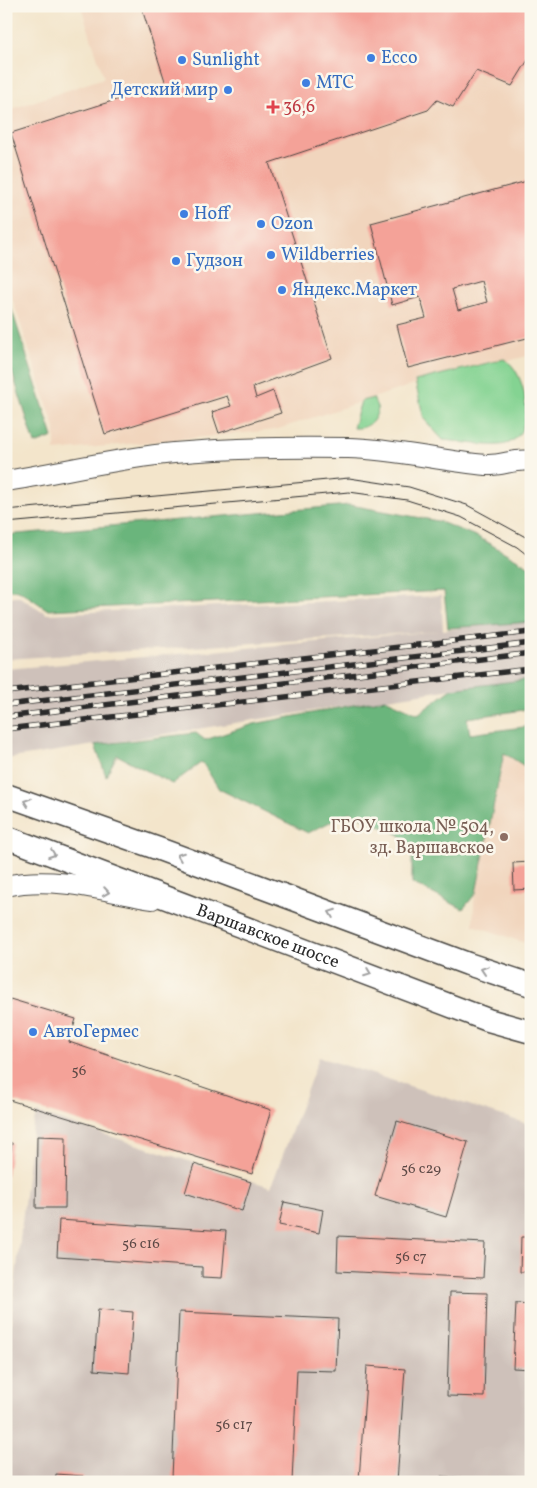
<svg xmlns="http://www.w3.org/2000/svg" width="537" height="1488" viewBox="0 0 537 1488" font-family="Vollkorn,serif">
<rect width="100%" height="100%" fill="#fbf7ec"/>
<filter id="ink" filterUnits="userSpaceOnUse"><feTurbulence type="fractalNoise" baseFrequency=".02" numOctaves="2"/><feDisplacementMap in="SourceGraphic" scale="10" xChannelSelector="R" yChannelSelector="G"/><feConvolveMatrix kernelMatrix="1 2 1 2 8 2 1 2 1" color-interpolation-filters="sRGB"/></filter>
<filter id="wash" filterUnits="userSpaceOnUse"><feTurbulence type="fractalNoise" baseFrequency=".0096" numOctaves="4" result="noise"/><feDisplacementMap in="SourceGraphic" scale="20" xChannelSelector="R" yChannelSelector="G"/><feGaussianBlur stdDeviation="1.12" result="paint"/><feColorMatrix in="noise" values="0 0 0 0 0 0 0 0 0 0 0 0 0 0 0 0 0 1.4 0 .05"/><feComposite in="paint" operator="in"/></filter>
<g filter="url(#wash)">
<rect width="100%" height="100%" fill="#f3e5cb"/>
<g fill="#f1d5bd">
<path d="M 81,6 L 531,6 L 531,355 L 409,386 L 275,430 L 55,451 L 55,428 L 6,280 L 6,111 L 104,78 Z"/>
<path d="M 531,745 L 531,945 L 473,925 L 482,749 Z"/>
</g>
<g fill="#cec1ba">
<path d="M 18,596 L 47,614 L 441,596 L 443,630 L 531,620 L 531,679 L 452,689 L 6,759 L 6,669 L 440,631 L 6,659 L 6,597 Z"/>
<path d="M 319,1057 L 531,1125 L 531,1482 L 6,1482 L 6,1365 L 33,1124 L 37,1113 L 271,1187 Z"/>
</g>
<g fill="#84d392" stroke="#587f5e">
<path d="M 504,359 C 526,370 537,430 509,443 C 495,449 459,441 443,440 L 424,419 L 415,381 Z"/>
<path d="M 373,398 L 378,409 C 375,422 368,429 353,428 L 361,401 Z"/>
</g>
<g fill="#6bb57c" stroke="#4b7054">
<path d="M 6,292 L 53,437 L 35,444 L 6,353 Z"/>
<path d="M 350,505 L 438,521 L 478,537 L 530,567 L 531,622 L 448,628 L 444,591 L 48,610 L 19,590 L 6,590 L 6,535 Z"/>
<path d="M 531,679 L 531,709 L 467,718 L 470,734 L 531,726 L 531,766 L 526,767 L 504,753 L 476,893 L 463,909 L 412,883 L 412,857 L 400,835 L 350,812 L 308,833 L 219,789 L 202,762 L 172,784 L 117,755 L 106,776 L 95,745 L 196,733 L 205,740 L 254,724 L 385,699 L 418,714 L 452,689 Z"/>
</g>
<g id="blocks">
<g fill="#f4a298" fill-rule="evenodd">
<path d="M 141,6 L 531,6 L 531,55 L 512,86 L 476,71 L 453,107 L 437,100 L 428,110 L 269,163 L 332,358 L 253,387 L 256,398 L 273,391 L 281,413 L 219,433 L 212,412 L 231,406 L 227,396 L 105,434 L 11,133 L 166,84 Z"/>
<path d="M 531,180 L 531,337 L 408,368 L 397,325 L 426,318 L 420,297 L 392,305 L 371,223 ZM 481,281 L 487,302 L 458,310 L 452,289 Z"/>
<path d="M 531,862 L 531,889 L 514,890 L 513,863 Z"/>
<path d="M 10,999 L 76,1019 L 69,1042 L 271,1110 L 252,1174 L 6,1099 L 6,1014 Z"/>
<path d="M 397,1121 L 468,1142 L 446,1217 L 375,1196 Z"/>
<path d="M 37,1136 L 66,1137 L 65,1208 L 36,1208 Z"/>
<path d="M 6,1142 L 12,1143 L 7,1175 L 6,1175 Z"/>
<path d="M 194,1164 L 251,1182 L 242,1211 L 185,1193 Z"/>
<path d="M 284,1202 L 323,1210 L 319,1233 L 279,1225 Z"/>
<path d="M 59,1220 L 226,1231 L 222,1278 L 202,1277 L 202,1267 L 57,1257 Z"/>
<path d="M 338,1236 L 485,1243 L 483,1278 L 337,1271 Z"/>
<path d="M 521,1237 L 531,1237 L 531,1272 L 520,1272 Z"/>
<path d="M 450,1292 L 487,1293 L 484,1397 L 447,1396 Z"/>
<path d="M 516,1303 L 531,1304 L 531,1369 L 513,1368 Z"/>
<path d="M 98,1309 L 133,1312 L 129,1373 L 94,1370 Z"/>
<path d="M 179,1312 L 338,1319 L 336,1371 L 297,1370 L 292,1482 L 172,1478 Z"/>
<path d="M 367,1366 L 405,1369 L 397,1482 L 359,1480 Z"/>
<path d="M 56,1474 L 83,1476 L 83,1482 L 55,1482 Z"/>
<path d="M 441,1476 L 495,1480 L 495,1482 L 440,1482 Z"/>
</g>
</g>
</g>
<g filter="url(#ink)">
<use href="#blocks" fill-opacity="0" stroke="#494743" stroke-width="1"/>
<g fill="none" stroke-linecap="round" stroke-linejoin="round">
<g stroke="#494743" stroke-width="22">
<g id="secondary">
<path d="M 6,481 C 62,472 118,458 174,453 C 230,448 291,447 348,448 C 395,449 440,461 486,465 C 502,466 516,458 531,461"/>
<path d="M 6,886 C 53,875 106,891 152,899"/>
</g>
</g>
<g stroke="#494743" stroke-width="25">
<g id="primary">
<path d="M 6,795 L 159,849 L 468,964 L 531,985"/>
<path id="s1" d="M 6,837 L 488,1020 L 531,1032"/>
</g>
</g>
<use href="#secondary" stroke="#fff" stroke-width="20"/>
<use href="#primary" stroke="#fff" stroke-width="22"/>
<g stroke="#2b2b2b" stroke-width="1">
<path d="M 6,510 L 349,478 L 409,487 L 467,505 L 531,540"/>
<path d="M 6,523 L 349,492 L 407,500 L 461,517 L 517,547 L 531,558"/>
</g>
<g stroke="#2b2b2b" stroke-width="5.5">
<g id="rail">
<path d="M 6,692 L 531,632"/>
<path d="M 6,705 L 531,643"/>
<path d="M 6,717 L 531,653"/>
<path d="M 6,729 L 531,669"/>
</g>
</g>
<use href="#rail" stroke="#fbf7ec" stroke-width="4" stroke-dasharray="11" stroke-linecap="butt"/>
</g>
<defs><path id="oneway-chevron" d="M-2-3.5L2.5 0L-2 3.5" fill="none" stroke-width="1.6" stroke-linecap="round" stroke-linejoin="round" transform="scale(1.25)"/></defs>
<g stroke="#a0a0a0">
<use href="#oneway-chevron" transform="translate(27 802) rotate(-161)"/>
<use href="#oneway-chevron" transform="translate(52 854) rotate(20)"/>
<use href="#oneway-chevron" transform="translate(180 856) rotate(-159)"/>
<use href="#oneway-chevron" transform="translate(106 892) rotate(9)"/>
<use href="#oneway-chevron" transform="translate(332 913) rotate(-159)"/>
<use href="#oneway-chevron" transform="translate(484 970) rotate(-162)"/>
<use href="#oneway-chevron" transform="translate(368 973) rotate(21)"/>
</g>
</g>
<g fill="#3f7fe0" stroke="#fbf7ec" stroke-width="2">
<circle cx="371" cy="58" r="5"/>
<circle cx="182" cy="60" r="5"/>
<circle cx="306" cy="83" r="5"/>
<circle cx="228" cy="90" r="5"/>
<circle cx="184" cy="214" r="5"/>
<circle cx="261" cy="224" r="5"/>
<circle cx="271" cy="255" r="5"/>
<circle cx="176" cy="261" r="5"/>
<circle cx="282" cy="290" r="5"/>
<circle cx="33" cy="1032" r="5"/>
</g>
<path fill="#e0444e" stroke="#fbf7ec" stroke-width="2" d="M270.5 99.5h5v5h5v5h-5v5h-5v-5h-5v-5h5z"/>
<circle fill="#8d6e63" stroke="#fbf7ec" stroke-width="2" cx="504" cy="837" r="5"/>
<g text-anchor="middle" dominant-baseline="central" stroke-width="5" stroke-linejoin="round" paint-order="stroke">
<g font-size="15" fill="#5d4946">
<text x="79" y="1071">56</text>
<text x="421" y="1169">56 с29</text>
<text x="141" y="1244">56 с16</text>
<text x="411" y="1257">56 с7</text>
<text x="234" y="1425">56 с17</text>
</g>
<g font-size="18" fill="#366cbe" stroke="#fbf7ec" text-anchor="start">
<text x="381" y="58">Ecco</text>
<text x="192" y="60">Sunlight</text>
<text x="316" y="83">МТС</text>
<text x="218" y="90" text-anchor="end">Детский мир</text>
<text x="194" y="214">Hoff</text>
<text x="271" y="224">Ozon</text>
<text x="281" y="255">Wildberries</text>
<text x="186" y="261">Гудзон</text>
<text x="292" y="290">Яндекс.Маркет</text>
<text x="43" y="1032">АвтоГермес</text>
</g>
<g font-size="18" fill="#be3a42" stroke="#fbf7ec" text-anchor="start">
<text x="283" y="107">36,6</text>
</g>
<g font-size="18" fill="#785e54" stroke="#fbf7ec" text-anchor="end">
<text x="494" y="827">ГБОУ школа № 504,<tspan x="494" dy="21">зд. Варшавское</tspan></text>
</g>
<g font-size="18" fill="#2b2b2b" stroke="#fbf7ec">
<text stroke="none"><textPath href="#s1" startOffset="280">Варшавское шоссе</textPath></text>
</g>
</g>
<rect width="537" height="1488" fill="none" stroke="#fbf7ec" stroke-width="25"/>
</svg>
